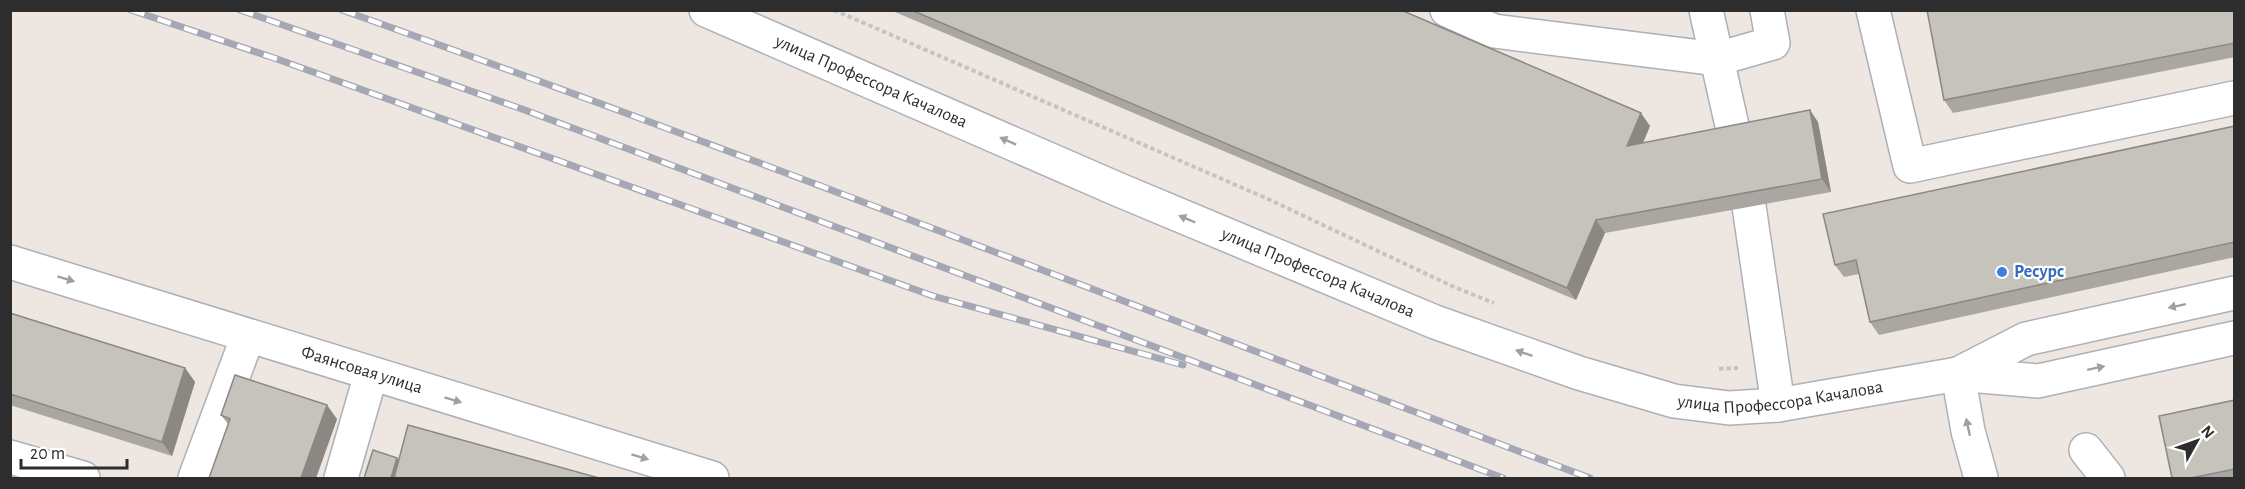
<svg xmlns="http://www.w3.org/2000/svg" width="2245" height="489" viewBox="0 0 2245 489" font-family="'Alegreya Sans',sans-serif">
<rect width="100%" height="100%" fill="#ede6e1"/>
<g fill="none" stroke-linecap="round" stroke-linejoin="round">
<g stroke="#adb0b8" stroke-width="36">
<g id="minor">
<path id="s1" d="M 706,10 L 1117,189 L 1435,322 L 1579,373 L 1674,401 L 1729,408 L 1778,405 L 1958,374 L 2038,381 L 2234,338"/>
<path d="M 1447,10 L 1494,31 L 1717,59 L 1773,43 L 1767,10"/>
<path d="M 1706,10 L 1735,139"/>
<path d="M 1873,10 L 1910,166 L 2234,98"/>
<path d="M 1749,206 L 1778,405"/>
<path id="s2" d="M 10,262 L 712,478"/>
<path d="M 1958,374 L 2026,339 L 2234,293"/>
<path d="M 1958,374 L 1968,431 L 1981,478"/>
<path d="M 2086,450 L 2108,478"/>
<path d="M 10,457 L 83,478"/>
<path d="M 195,478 L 248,336"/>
<path d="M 341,478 L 371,374"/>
</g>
</g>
<g stroke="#c4c4c4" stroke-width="4" stroke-dasharray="4.5 3" stroke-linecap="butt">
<path d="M 834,10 L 1268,199 L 1454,287 L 1494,303"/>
<path d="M 1719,369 L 1738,368"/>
</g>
<use href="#minor" stroke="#fff" stroke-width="33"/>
<g stroke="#a4a8b5" stroke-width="7">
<g id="rail">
<path d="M 131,10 L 277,59 L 933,296 L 1183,365"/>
<path d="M 240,10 L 522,109 L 1503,478"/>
<path d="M 342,10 C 761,159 1174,322 1590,478"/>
</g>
</g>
<use href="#rail" stroke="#fff" stroke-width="4.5" stroke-dasharray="14" stroke-linecap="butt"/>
</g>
<g fill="#aaa7a2">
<path d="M 890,10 L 1401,10 L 1650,126 L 1643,143 L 1818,122 L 1831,192 L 1605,233 L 1576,300 Z"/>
<path d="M 2235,10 L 2235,57 L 1953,113 L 1944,100 Z"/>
<path d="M 2235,126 L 2235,257 L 1879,335 L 1870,322 L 1859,274 L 1844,277 L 1835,265 Z"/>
<path d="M 10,313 L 185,368 L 195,382 L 172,456 L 10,405 Z"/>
<path d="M 2235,400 L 2235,478 L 2172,478 Z"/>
<path d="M 221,415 L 337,419 L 316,478 L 209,478 L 228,424 Z"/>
</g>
<g fill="#8b8884">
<path d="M 1810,110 L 1818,122 L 1831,192 L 1822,179 Z"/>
<path d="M 1641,113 L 1650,126 L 1636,159 L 1627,146 Z"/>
<path d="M 1596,220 L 1605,233 L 1576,300 L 1567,288 Z"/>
<path d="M 185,368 L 195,382 L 172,456 L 162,442 Z"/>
<path d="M 327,405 L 337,419 L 316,478 L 301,478 Z"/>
<path d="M 397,458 L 401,463 L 397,478 L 391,478 Z"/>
</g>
<g fill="#c6c2bc" stroke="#8b8884" stroke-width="1.5">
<path d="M 911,10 L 1401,10 L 1641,113 L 1627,146 L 1810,110 L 1822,179 L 1596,220 L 1567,288 Z"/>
<path d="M 1927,10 L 2235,10 L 2235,43 L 1944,100 Z"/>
<path d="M 2235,126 L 2235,242 L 1870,322 L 1856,260 L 1835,265 L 1823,214 Z"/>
<path d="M 10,313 L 185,368 L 162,442 L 10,394 Z"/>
<path d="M 235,375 L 327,405 L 301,478 L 209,478 L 230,419 L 221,415 Z"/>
<path d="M 2235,400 L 2235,469 L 2191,478 L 2172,478 L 2159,416 Z"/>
<path d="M 408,425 L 599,478 L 394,478 Z"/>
<path d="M 373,450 L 397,458 L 391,478 L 364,478 Z"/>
</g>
<defs><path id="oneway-solid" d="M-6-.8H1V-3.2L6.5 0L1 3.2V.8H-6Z" transform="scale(1.5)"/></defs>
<g fill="#a0a0a0">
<use href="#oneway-solid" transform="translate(1008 141) rotate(-156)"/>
<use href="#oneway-solid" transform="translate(1187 219) rotate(-157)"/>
<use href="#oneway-solid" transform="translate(66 279) rotate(17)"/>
<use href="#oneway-solid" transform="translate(2177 306) rotate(168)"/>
<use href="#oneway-solid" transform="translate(1524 353) rotate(-161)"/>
<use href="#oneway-solid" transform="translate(2096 368) rotate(-12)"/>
<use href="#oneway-solid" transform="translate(453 400) rotate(17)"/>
<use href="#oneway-solid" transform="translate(1968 427) rotate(-102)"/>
<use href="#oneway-solid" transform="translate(640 457) rotate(17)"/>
</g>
<circle fill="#3f7fe0" stroke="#fff" stroke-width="2" cx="2002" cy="272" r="6"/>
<g text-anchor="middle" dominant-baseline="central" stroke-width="4.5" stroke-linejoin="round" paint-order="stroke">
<g font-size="18" fill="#2d2d2d" stroke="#fff">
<text stroke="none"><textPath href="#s1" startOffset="180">улица Профессора Качалова</textPath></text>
<text stroke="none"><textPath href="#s1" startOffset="666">улица Профессора Качалова</textPath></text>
<text stroke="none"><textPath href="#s2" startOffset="368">Фаянсовая улица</textPath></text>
<text stroke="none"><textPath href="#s1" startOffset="1152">улица Профессора Качалова</textPath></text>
</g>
<g font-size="18" font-weight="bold" fill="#366cbe" stroke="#fff" text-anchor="start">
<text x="2014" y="272">Ресурс</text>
</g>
</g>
<rect width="2245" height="489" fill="none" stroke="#2d2d2d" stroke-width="24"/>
<g transform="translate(2197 441) rotate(50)" stroke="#ffffff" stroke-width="4.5" paint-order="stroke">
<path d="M0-4.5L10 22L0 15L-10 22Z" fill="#2d2d2d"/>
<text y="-9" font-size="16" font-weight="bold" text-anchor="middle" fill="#2d2d2d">N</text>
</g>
<path d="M21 459v9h106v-9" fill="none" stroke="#2d2d2d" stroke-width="3"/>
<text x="30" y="459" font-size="18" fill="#2d2d2d" stroke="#ffffff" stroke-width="4.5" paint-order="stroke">20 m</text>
</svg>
